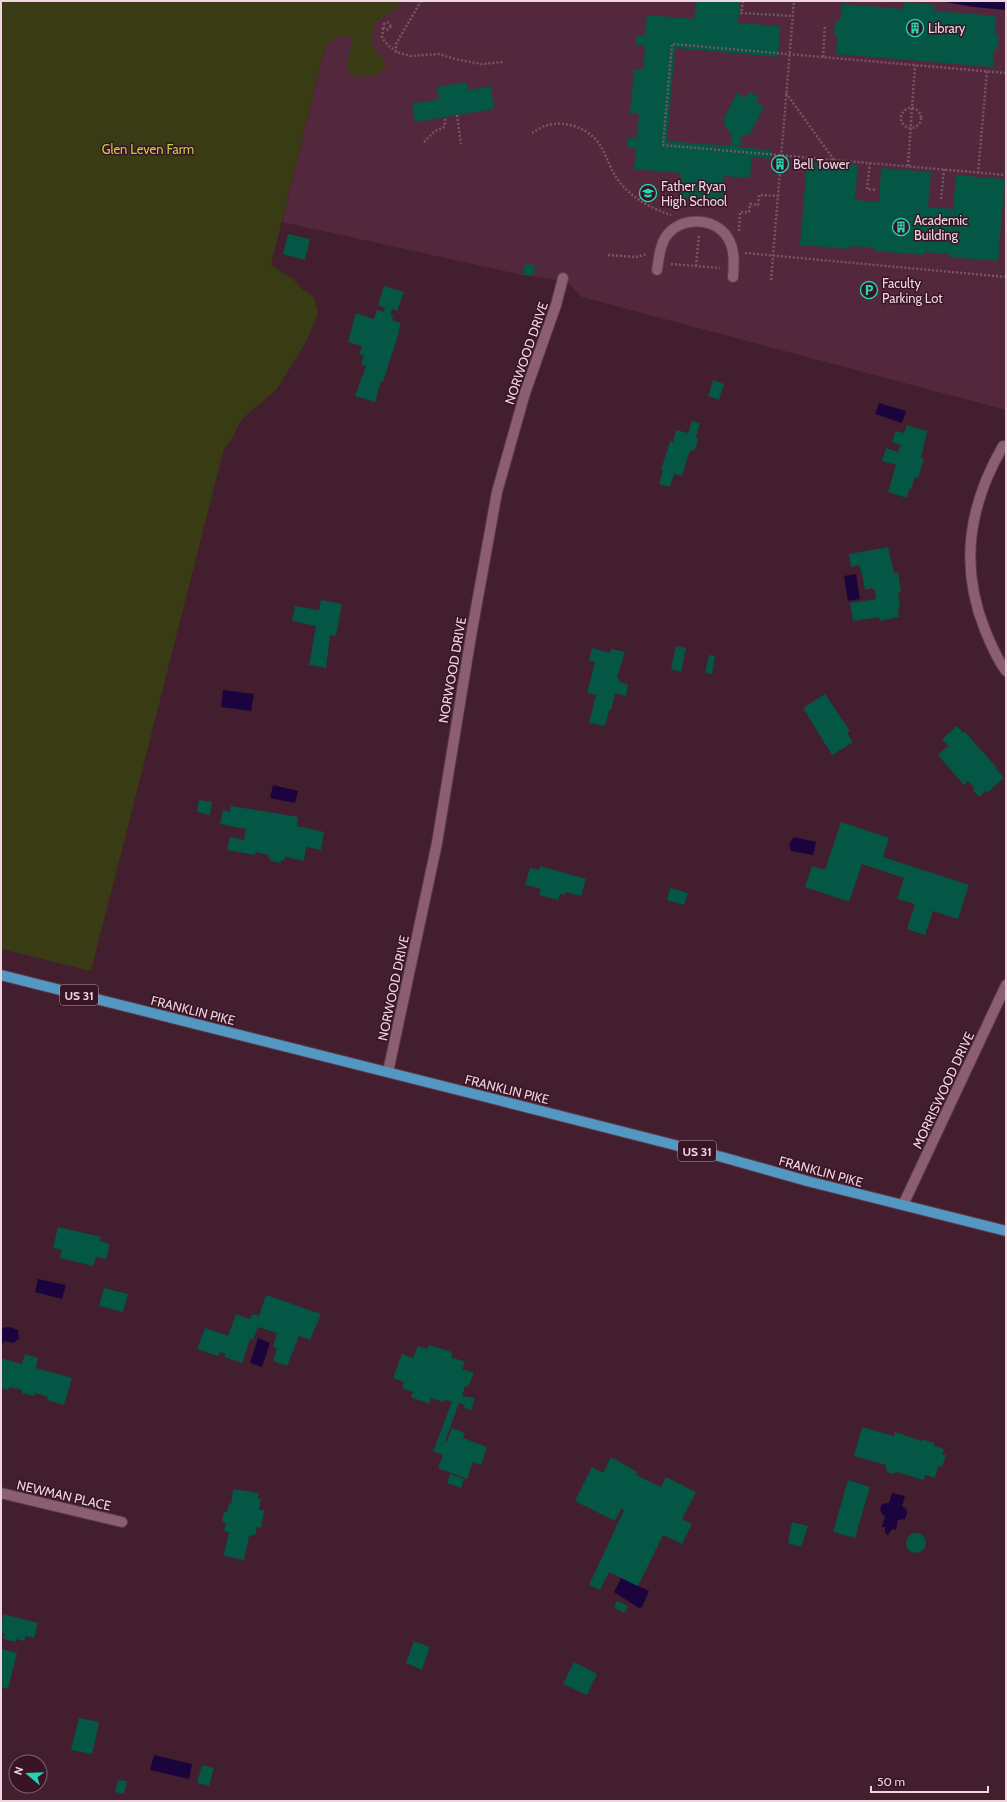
<svg xmlns="http://www.w3.org/2000/svg" width="1007" height="1802" viewBox="0 0 1007 1802" font-family="Cabin,sans-serif">
<rect width="100%" height="100%" fill="#431e2f"/>
<path fill="#53283c" d="M 363,1 L 1006,1 L 1006,410 L 582,297 L 563,278 L 557,280 L 523,275 L 282,222 L 330,27 Z"/>
<path fill="#383b13" d="M 1,1 L 399,1 L 398,7 L 374,23 L 371,45 L 387,64 L 376,76 L 357,77 L 346,69 L 353,35 L 337,37 L 325,47 L 271,265 L 293,279 L 302,289 L 314,297 L 318,313 L 307,340 L 277,389 L 241,420 L 234,435 L 224,449 L 91,971 L 1,949 Z"/>
<g fill="#1b033e">
<path d="M 939,1 L 1006,1 L 1006,10 L 974,7 Z"/>
<path d="M 879,403 L 906,411 L 902,423 L 875,414 Z"/>
<path d="M 856,574 L 860,599 L 848,601 L 844,576 Z"/>
<path d="M 223,690 L 254,694 L 251,711 L 221,707 Z"/>
<path d="M 273,785 L 298,791 L 295,803 L 270,798 Z"/>
<path d="M 794,837 L 816,842 L 813,855 L 791,851 L 789,844 Z"/>
<path d="M 38,1279 L 66,1285 L 62,1299 L 35,1292 Z"/>
<path d="M 10,1327 L 18,1330 L 19,1339 L 13,1343 L 4,1341 L 1,1346 L 1,1328 Z"/>
<path d="M 258,1338 L 270,1343 L 262,1367 L 250,1363 Z"/>
<path d="M 892,1493 L 905,1496 L 902,1506 L 906,1509 L 907,1513 L 905,1519 L 898,1520 L 896,1530 L 892,1529 L 888,1535 L 885,1533 L 885,1527 L 882,1527 L 885,1516 C 880,1514 879,1509 882,1504 L 889,1503 Z"/>
<path d="M 621,1578 L 649,1591 L 642,1607 L 639,1608 L 614,1592 Z"/>
<path d="M 154,1755 L 192,1764 L 189,1779 L 150,1770 Z"/>
</g>
<g fill="#045645">
<path d="M 696,1 L 740,1 L 738,23 L 780,26 L 778,57 L 675,48 L 667,141 L 731,146 L 732,134 L 727,129 L 723,120 L 737,93 L 746,98 L 749,92 L 759,97 L 756,103 L 764,107 L 750,134 L 741,136 L 740,147 L 771,150 L 770,159 L 752,157 L 750,178 L 724,176 L 722,203 L 679,199 L 681,173 L 634,169 L 636,148 L 627,148 L 628,138 L 637,138 L 639,114 L 630,113 L 634,70 L 643,70 L 645,46 L 636,45 L 637,35 L 645,36 L 647,15 L 694,19 Z"/>
<path d="M 904,2 L 935,5 L 934,11 L 996,16 L 995,35 L 999,35 L 997,50 L 994,50 L 993,67 L 836,54 L 837,36 L 834,36 L 835,21 L 840,21 L 842,4 L 904,9 Z"/>
<path d="M 466,82 L 468,90 L 491,86 L 494,109 L 415,122 L 412,104 L 439,99 L 437,87 Z"/>
<path d="M 774,158 L 786,158 L 785,170 L 774,169 Z"/>
<path d="M 807,161 L 858,165 L 855,200 L 879,202 L 881,168 L 931,172 L 928,207 L 953,209 L 956,175 L 1005,179 L 998,261 L 949,257 L 949,254 L 924,252 L 924,255 L 874,251 L 875,248 L 850,246 L 850,249 L 800,245 Z"/>
<path d="M 288,234 L 310,239 L 305,260 L 283,254 Z"/>
<path d="M 525,264 L 535,265 L 534,276 L 523,275 Z"/>
<path d="M 384,286 L 404,292 L 397,311 L 392,309 L 390,315 L 394,316 L 392,320 L 401,323 L 398,332 L 399,332 L 383,382 L 381,381 L 375,402 L 355,396 L 366,366 L 361,364 L 364,355 L 359,354 L 362,346 L 348,342 L 356,313 L 374,319 L 377,310 L 383,312 L 385,308 L 378,305 Z"/>
<path d="M 713,380 L 724,384 L 719,400 L 708,396 Z"/>
<path d="M 692,421 L 700,423 L 696,436 L 698,440 L 695,449 L 692,451 L 690,450 L 682,476 L 674,474 L 670,487 L 659,484 L 663,470 L 661,470 L 670,441 L 673,442 L 676,430 L 688,433 Z"/>
<path d="M 907,425 L 927,431 L 921,458 L 924,459 L 918,478 L 915,477 L 911,489 L 909,489 L 907,498 L 888,492 L 896,465 L 882,461 L 886,448 L 898,452 L 901,445 L 892,442 L 896,431 L 904,433 Z"/>
<path d="M 888,547 L 894,573 L 898,572 L 901,592 L 898,593 L 900,607 L 898,608 L 899,617 L 880,621 L 879,617 L 853,621 L 850,603 L 876,599 L 875,590 L 873,590 L 873,588 L 865,590 L 861,569 L 860,569 L 859,565 L 851,567 L 849,554 Z"/>
<path d="M 321,600 L 342,604 L 336,636 L 330,635 L 326,668 L 309,665 L 316,626 L 292,621 L 295,606 L 319,610 Z"/>
<path d="M 676,646 L 686,648 L 681,672 L 671,669 Z"/>
<path d="M 592,648 L 610,653 L 611,649 L 625,652 L 617,678 L 619,679 L 619,682 L 628,684 L 626,696 L 615,693 L 611,710 L 609,710 L 605,726 L 589,723 L 596,695 L 587,693 L 595,662 L 589,661 Z"/>
<path d="M 709,655 L 715,656 L 712,674 L 705,673 Z"/>
<path d="M 825,694 L 850,731 L 847,733 L 853,742 L 832,755 L 803,708 Z"/>
<path d="M 957,726 L 963,733 L 965,732 L 997,768 L 996,769 L 1004,778 L 988,792 L 986,791 L 979,797 L 973,790 L 975,788 L 968,781 L 964,785 L 938,755 L 948,746 L 942,739 Z"/>
<path d="M 199,800 L 212,802 L 210,815 L 197,812 Z"/>
<path d="M 231,806 L 298,817 L 297,826 L 324,832 L 321,850 L 306,847 L 304,861 L 285,857 L 284,861 L 281,860 L 281,863 L 270,861 L 271,858 L 268,858 L 269,855 L 255,852 L 255,855 L 227,850 L 230,837 L 244,840 L 246,829 L 220,824 L 223,810 L 230,812 Z"/>
<path d="M 841,822 L 889,838 L 883,857 L 969,885 L 958,919 L 933,911 L 925,935 L 907,929 L 915,904 L 897,899 L 904,878 L 862,864 L 849,902 L 805,887 L 812,866 L 825,870 Z"/>
<path d="M 540,866 L 586,879 L 581,896 L 566,892 L 565,895 L 560,894 L 558,900 L 539,895 L 541,889 L 525,885 L 530,868 L 539,870 Z"/>
<path d="M 670,888 L 688,893 L 684,905 L 667,900 Z"/>
<path d="M 58,1227 L 101,1237 L 100,1241 L 110,1244 L 106,1259 L 96,1257 L 93,1266 L 60,1258 L 62,1250 L 53,1248 Z"/>
<path d="M 104,1288 L 128,1294 L 123,1312 L 99,1306 Z"/>
<path d="M 266,1295 L 321,1314 L 310,1340 L 299,1336 L 287,1366 L 273,1361 L 277,1348 L 273,1347 L 277,1333 L 258,1327 L 253,1340 L 250,1339 L 242,1363 L 224,1357 L 226,1354 L 220,1352 L 218,1356 L 197,1349 L 205,1328 L 228,1336 L 236,1314 L 250,1319 L 252,1314 L 259,1316 Z"/>
<path d="M 429,1345 L 452,1352 L 451,1357 L 465,1362 L 462,1369 L 474,1373 L 468,1387 L 465,1386 L 462,1396 L 475,1398 L 471,1410 L 464,1408 L 465,1405 L 459,1403 L 445,1441 L 447,1441 L 452,1428 L 465,1433 L 463,1438 L 487,1447 L 481,1465 L 473,1462 L 467,1479 L 438,1468 L 443,1455 L 433,1451 L 452,1402 L 445,1399 L 444,1402 L 431,1398 L 429,1404 L 411,1397 L 413,1392 L 402,1388 L 404,1382 L 393,1378 L 402,1354 L 413,1358 L 418,1346 L 427,1349 Z"/>
<path d="M 25,1354 L 38,1358 L 36,1368 L 72,1378 L 64,1405 L 47,1400 L 48,1397 L 35,1393 L 34,1396 L 22,1393 L 22,1390 L 9,1387 L 8,1390 L 1,1388 L 1,1358 L 22,1364 Z"/>
<path d="M 862,1427 L 894,1436 L 895,1432 L 921,1441 L 921,1439 L 935,1443 L 934,1446 L 944,1449 L 942,1454 L 946,1455 L 942,1467 L 938,1466 L 935,1478 L 925,1475 L 924,1480 L 896,1472 L 893,1474 L 887,1472 L 886,1465 L 854,1456 Z"/>
<path d="M 611,1457 L 637,1472 L 636,1475 L 661,1487 L 666,1477 L 696,1492 L 682,1519 L 692,1524 L 682,1544 L 663,1535 L 638,1586 L 609,1572 L 600,1590 L 589,1585 L 624,1510 L 621,1509 L 615,1521 L 575,1501 L 592,1467 L 603,1473 Z"/>
<path d="M 450,1474 L 464,1479 L 461,1488 L 447,1483 Z"/>
<path d="M 848,1480 L 870,1487 L 855,1538 L 833,1532 Z"/>
<path d="M 233,1489 L 259,1493 L 258,1499 L 261,1499 L 259,1510 L 264,1510 L 261,1528 L 256,1527 L 256,1534 L 249,1536 L 244,1560 L 225,1556 L 224,1554 L 229,1532 L 224,1531 L 226,1523 L 222,1522 L 224,1512 L 227,1512 L 229,1503 L 232,1504 L 231,1502 Z"/>
<path d="M 792,1522 L 808,1526 L 801,1547 L 788,1543 Z"/>
<circle cx="916" cy="1543" r="10"/>
<path d="M 617,1601 L 628,1606 L 624,1613 L 614,1607 Z"/>
<path d="M 3,1614 L 38,1623 L 34,1638 L 26,1636 L 24,1641 L 16,1639 L 15,1642 L 3,1639 L 5,1634 L 1,1633 Z"/>
<path d="M 414,1641 L 430,1647 L 422,1670 L 406,1663 Z"/>
<path d="M 2,1649 L 17,1653 L 8,1689 L 1,1687 Z"/>
<path d="M 574,1662 L 597,1674 L 587,1695 L 563,1684 Z"/>
<path d="M 79,1718 L 99,1722 L 92,1754 L 71,1750 Z"/>
<path d="M 202,1765 L 214,1768 L 209,1786 L 197,1783 Z"/>
<path d="M 118,1780 L 127,1781 L 124,1794 L 115,1792 Z"/>
</g>
<g fill="none" stroke-linecap="round" stroke-linejoin="round">
<g stroke="#5b3c4b" stroke-width="12">
<g id="minor">
<path d="M 657,270 C 659,259 659,248 665,238 C 678,216 715,216 728,238 C 735,250 734,264 733,277"/>
<path d="M 1003,446 C 969,505 959,565 985,630 C 991,645 997,659 1006,671"/>
<path d="M 388,1072 L 437,843 L 471,636 L 497,492 L 525,393 L 556,305 L 563,278"/>
<path d="M 903,1205 L 1006,985"/>
<path d="M 1,1493 L 122,1522"/>
</g>
</g>
<g stroke="#5b3c4b" stroke-width="12">
<path id="major" d="M 1,975 L 498,1100 L 722,1157 L 807,1181 L 1006,1231"/>
</g>
<g stroke="#765564" stroke-width="2.5" stroke-dasharray="2 2" stroke-linecap="butt">
<path d="M 421,1 L 396,44 L 396,52 L 411,56 L 439,54 L 455,59 L 481,64 L 503,62"/>
<path d="M 743,1 L 741,13 L 793,16"/>
<circle cx="387" cy="26" r="3.5"/>
<path d="M 383,28 L 382,38 L 389,46 L 396,51"/>
<path d="M 823,57 L 825,25"/>
<path d="M 1006,73 L 672,44 L 663,145 L 1006,175"/>
<path d="M 786,93 L 834,160"/>
<circle cx="911" cy="118" r="10"/>
<path d="M 457,115 L 461,144"/>
<path d="M 532,133 C 537,130 543,126 548,125 C 566,120 590,129 600,145 C 608,158 611,173 622,185 C 635,200 653,209 671,215"/>
<path d="M 424,142 L 435,131 L 443,128 L 445,125 L 445,117"/>
<path d="M 870,163 L 867,189 L 877,190"/>
<path d="M 908,166 L 915,65"/>
<path d="M 978,173 L 987,71"/>
<path d="M 941,199 L 944,169"/>
<path d="M 739,231 L 740,212 L 749,212 L 750,204 L 758,205 L 759,195 L 778,196"/>
<path d="M 745,253 L 1006,277"/>
<path d="M 608,255 L 636,257 L 647,254"/>
<path d="M 671,264 L 720,268"/>
<path d="M 696,266 L 699,234"/>
<path d="M 771,280 L 794,1"/>
</g>
<use href="#minor" stroke="#8b5f71" stroke-width="10"/>
<use href="#major" stroke="#5397c3" stroke-width="10"/>
</g>
<defs>
<g id="building-ring" transform="scale(0.9)"><circle r="9.5" fill="#381425" stroke="#24d5af" stroke-width="1.5"/><path d="M-4-6H4V6H1V3H-1V6H-4ZM-2.5-4.3h1.7v1.8h-1.7ZM.8-4.3h1.7v1.8H.8ZM-2.5-1h1.7V.8h-1.7ZM.8-1h1.7V.8H.8Z" fill="#24d5af"/></g>
<g id="university-ring" transform="scale(0.9)"><circle r="9.5" fill="#381425" stroke="#24d5af" stroke-width="1.5"/><path d="M0-5L7-2L0 1L-7-2ZM-4 1L0 2.5L4 1V4Q0 6-4 4Z" fill="#24d5af"/></g>
<g id="parking-ring" transform="scale(0.9)"><circle r="9.5" fill="#381425" stroke="#24d5af" stroke-width="1.5"/><path d="M-3.5-5.5H1a3.5 3.5 0 0 1 0 7H-1V5.5H-3.5ZM-1-3.4V-.6H.8a1.4 1.4 0 0 0 0-2.8Z" fill="#24d5af"/></g>
</defs>
<g fill-rule="evenodd">
<use href="#building-ring" x="915" y="28"/>
<use href="#building-ring" x="780" y="164"/>
<use href="#university-ring" x="648" y="193"/>
<use href="#building-ring" x="901" y="227"/>
<use href="#parking-ring" x="869" y="290"/>
</g>
<g text-anchor="middle" dominant-baseline="central" stroke-width="3" stroke-linejoin="round" paint-order="stroke">
<g fill="#381425" stroke="#b79ba6" stroke-width="1">
<rect x="60" y="985" width="38" height="20" rx="3"/>
<rect x="678" y="1141" width="38" height="20" rx="3"/>
</g>
<g font-size="12" font-weight="bold" fill="#eed5de">
<text x="79" y="995">US 31</text>
<text x="697" y="1151">US 31</text>
</g>
<g font-size="13" fill="#eed5de" stroke="#381425" text-anchor="start">
<text x="928" y="28">Library</text>
<text x="793" y="164">Bell Tower</text>
<text x="661" y="186">Father Ryan<tspan x="661" dy="15">High School</tspan></text>
<text x="914" y="220">Academic<tspan x="914" dy="15">Building</tspan></text>
<text x="882" y="283">Faculty<tspan x="882" dy="15">Parking Lot</tspan></text>
</g>
<g font-size="13" fill="#c5ce43" stroke="#381425">
<text x="148" y="149">Glen Leven Farm</text>
</g>
<g font-size="13" fill="#eed5de" stroke="#381425">
<text transform="translate(526 353) rotate(-71)">NORWOOD DRIVE</text>
<text transform="translate(452 670) rotate(-80)">NORWOOD DRIVE</text>
<text transform="translate(393 988) rotate(-78)">NORWOOD DRIVE</text>
<text transform="translate(193 1010) rotate(14)">FRANKLIN PIKE</text>
<text transform="translate(507 1089) rotate(14)">FRANKLIN PIKE</text>
<text transform="translate(943 1090) rotate(-65)">MORRISWOOD DRIVE</text>
<text transform="translate(821 1171) rotate(15)">FRANKLIN PIKE</text>
<text transform="translate(64 1495) rotate(13)">NEWMAN PLACE</text>
</g>
</g>
<rect width="1007" height="1802" fill="none" stroke="#eed5de" stroke-width="4"/>
<g transform="translate(28 1774) rotate(289)"><circle r="19" fill="#381425" stroke="#81616f"/>
<path d="M0-3L7 15L0 10L-7 15Z" fill="#24d5af"/>
<text y="-6" font-size="11" font-weight="bold" text-anchor="middle" fill="#eed5de">N</text>
</g>
<path d="M871 1786v6h117v-6" fill="none" stroke="#eed5de" stroke-width="2"/>
<text x="877" y="1786" font-size="12" fill="#eed5de" stroke="#381425" stroke-width="3" paint-order="stroke">50 m</text>
</svg>
